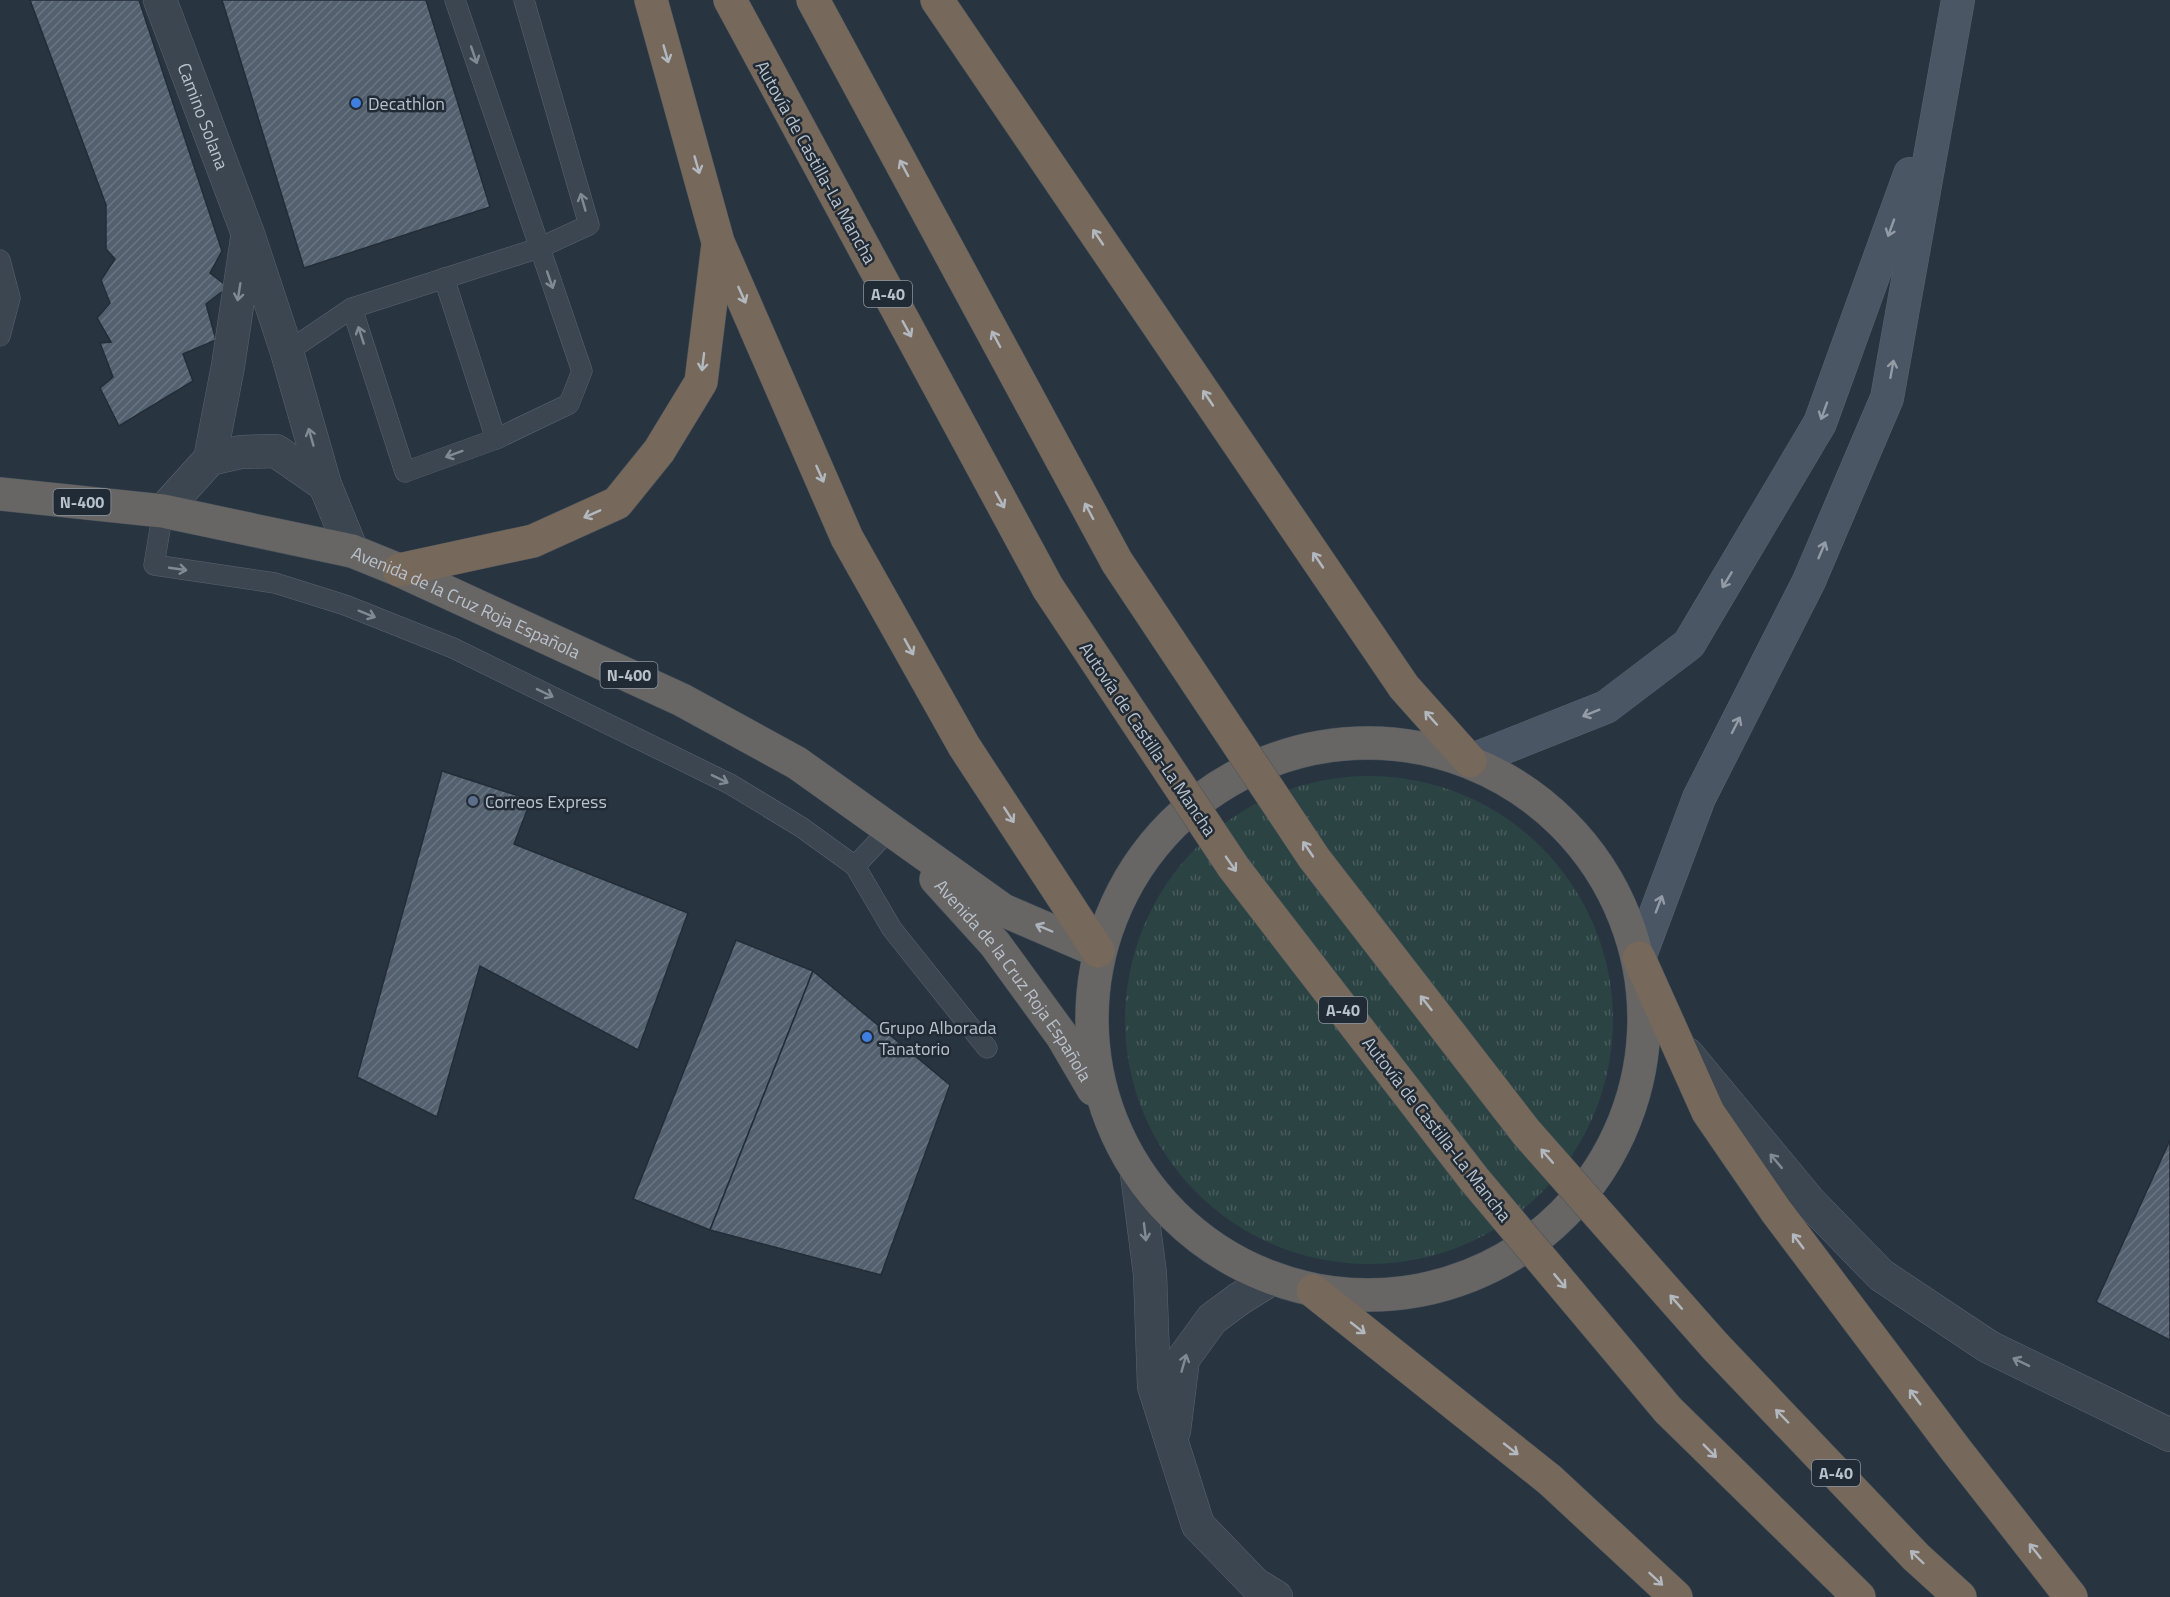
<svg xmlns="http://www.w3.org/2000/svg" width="2170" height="1597" viewBox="0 0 2170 1597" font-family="'Titillium Web',sans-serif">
<defs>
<pattern id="grass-tufts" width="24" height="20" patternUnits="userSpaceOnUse" patternTransform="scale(1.5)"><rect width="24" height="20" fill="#2b4343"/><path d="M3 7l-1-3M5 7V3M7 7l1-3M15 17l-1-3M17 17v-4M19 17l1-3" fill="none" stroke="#485c5d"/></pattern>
<pattern id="building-hatch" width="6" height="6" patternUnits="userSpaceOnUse" patternTransform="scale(1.5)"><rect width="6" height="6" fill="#53606e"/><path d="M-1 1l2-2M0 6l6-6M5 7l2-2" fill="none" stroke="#6a7581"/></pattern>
</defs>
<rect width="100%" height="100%" fill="#283541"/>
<circle fill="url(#grass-tufts)" cx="1369" cy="1020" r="244"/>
<g fill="url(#building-hatch)" stroke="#232d38" stroke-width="1.5">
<path d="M 30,0 L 139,0 L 222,251 L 210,273 L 228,287 L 206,304 L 216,340 L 183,354 L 193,381 L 119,426 L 100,388 L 113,377 L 100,343 L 111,342 L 97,318 L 110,303 L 101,280 L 115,259 L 106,249 L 106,205 Z"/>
<path d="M 222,0 L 426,0 L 490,207 L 304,268 Z"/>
<path d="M 442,771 L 531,800 L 514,844 L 688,913 L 638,1050 L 480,966 L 437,1117 L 357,1077 Z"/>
<path d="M 736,940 L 813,971 L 710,1230 L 633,1199 Z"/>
<path d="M 813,971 L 950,1085 L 881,1275 L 710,1230 Z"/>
<path d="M 2170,1140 L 2170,1340 L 2096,1302 Z"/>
</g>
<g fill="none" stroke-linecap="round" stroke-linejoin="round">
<g stroke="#5a646e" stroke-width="21">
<g id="service">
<path d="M 0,260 L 10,298 L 0,336"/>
<path d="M 444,278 L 496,439"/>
<path d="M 352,308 L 405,472 L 496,439 L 569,404 L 582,371 L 455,0"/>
<path d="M 287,352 L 352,308 L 539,248 L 589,225 L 524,0"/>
<path d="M 163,511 L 154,565 L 275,583 L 345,605 L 453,648 L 730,784 L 801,827 L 855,866 L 890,829"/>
<path d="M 855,866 L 892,929 L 987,1048"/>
</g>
</g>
<g stroke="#5a646e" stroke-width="34">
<g id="minor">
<path id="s1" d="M 160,0 L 248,234 L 287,352 L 325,485 L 352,551"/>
<path d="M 210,459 L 241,452 L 276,451 L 325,485"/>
<path d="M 163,511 L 210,459 L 228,366 L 247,239"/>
</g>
</g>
<g stroke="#5a646e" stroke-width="34">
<g id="tertiary">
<path d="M 1687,1054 L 1809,1201 L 1881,1275 L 1989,1347 L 2170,1435"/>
<path d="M 1137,1174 L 1150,1274 L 1154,1386 L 1198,1525 L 1255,1584 L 1276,1597"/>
<path d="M 1174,1431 L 1183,1359 L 1212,1319 L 1239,1299 L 1271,1279"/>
</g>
</g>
<g stroke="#5a646e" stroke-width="34">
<g id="secondary">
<path d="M 1470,761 L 1606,707 L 1689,644 L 1820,423 L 1910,174"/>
<path d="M 1639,958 L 1699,798 L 1809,581 L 1887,398 L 1958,0"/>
</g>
</g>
<g stroke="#47515b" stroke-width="34">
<g id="trunk">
<path id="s2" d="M 0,494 L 163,511 L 352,551 L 399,570 L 682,700 L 797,763 L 1003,910 L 1098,951"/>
<circle cx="1368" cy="1019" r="276"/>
<path id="s3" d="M 936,879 L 995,944 L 1062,1036 L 1093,1089"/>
</g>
</g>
<g stroke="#47515b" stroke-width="34">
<g id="motorway">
<path d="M 651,0 L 718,242 L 847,538 L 964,746 L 1098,951"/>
<path d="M 730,0 L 1048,588"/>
<path d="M 813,0 L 1117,562"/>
<path d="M 937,0 L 1404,687 L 1470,761"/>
<path d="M 399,570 L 533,541 L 617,503 L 659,451 L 701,382 L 718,244"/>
<path d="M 1639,958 L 1708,1112 L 1776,1211 L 1956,1450 L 2071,1597"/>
<path d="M 1313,1291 L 1550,1480 L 1676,1597"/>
<path d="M 1715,1346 L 1916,1557 L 1960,1597"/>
<path d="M 1668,1410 L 1859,1597"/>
</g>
</g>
<use href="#service" stroke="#3c4650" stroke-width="20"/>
<use href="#minor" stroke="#3c4650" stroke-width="33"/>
<use href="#tertiary" stroke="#3c4650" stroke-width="33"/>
<use href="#secondary" stroke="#4a5663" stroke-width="33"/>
<use href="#trunk" stroke="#686665" stroke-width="33"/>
<use href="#motorway" stroke="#76685a" stroke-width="33"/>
<g stroke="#47515b" stroke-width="34" stroke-linecap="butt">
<g id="motorway-bridge">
<path d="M 1117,562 L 1314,858 L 1526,1132 L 1715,1346"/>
<path d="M 1048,588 L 1234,868 L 1474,1179 L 1668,1410"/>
</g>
</g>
<use href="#motorway-bridge" stroke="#76685a" stroke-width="33"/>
</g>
<defs><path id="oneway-shaft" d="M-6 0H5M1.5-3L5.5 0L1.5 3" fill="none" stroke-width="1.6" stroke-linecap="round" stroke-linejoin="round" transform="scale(1.5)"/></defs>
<g stroke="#b2b8c0">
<use href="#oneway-shaft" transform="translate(666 54) rotate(74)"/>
<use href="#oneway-shaft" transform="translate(697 165) rotate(74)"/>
<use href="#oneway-shaft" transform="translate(904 168) rotate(-118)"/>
<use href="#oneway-shaft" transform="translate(1098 237) rotate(-124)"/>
<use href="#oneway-shaft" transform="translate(742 295) rotate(66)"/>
<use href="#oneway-shaft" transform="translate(907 329) rotate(61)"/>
<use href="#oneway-shaft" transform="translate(996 339) rotate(-118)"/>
<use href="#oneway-shaft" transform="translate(703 362) rotate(97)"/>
<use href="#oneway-shaft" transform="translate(1208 398) rotate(-124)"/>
<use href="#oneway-shaft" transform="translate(820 474) rotate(66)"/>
<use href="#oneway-shaft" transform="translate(1000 500) rotate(61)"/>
<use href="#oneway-shaft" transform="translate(1089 511) rotate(-118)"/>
<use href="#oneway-shaft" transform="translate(592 514) rotate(156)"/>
<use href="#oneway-shaft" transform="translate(1318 560) rotate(-124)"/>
<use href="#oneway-shaft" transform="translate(909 647) rotate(61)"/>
<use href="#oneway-shaft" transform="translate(1431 718) rotate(-132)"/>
<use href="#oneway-shaft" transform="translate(1009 815) rotate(57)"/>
<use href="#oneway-shaft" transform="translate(1308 849) rotate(-124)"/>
<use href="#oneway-shaft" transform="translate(1231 864) rotate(55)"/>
<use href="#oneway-shaft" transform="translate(1426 1003) rotate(-128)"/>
<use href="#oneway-shaft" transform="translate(1547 1156) rotate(-131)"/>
<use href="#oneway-shaft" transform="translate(1798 1241) rotate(-127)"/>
<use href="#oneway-shaft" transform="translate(1560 1281) rotate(50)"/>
<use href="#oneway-shaft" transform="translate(1676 1302) rotate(-131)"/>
<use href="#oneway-shaft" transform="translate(1358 1328) rotate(38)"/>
<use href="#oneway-shaft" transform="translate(1915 1397) rotate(-127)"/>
<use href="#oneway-shaft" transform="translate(1782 1416) rotate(-134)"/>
<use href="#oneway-shaft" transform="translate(1511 1449) rotate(38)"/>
<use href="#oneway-shaft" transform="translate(1710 1451) rotate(45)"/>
<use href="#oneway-shaft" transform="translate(2035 1551) rotate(-128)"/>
<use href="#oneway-shaft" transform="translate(1917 1557) rotate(-136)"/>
<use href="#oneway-shaft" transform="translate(1656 1579) rotate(43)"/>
</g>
<g stroke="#818a94">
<use href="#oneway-shaft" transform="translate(474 55) rotate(71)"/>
<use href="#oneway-shaft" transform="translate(583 202) rotate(-106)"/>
<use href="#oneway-shaft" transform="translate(550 280) rotate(71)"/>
<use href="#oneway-shaft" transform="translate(239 292) rotate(99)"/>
<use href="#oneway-shaft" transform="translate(361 335) rotate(-108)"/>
<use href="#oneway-shaft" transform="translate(311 437) rotate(-106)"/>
<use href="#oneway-shaft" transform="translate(454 454) rotate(160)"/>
<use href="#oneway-shaft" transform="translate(178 569) rotate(8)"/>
<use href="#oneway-shaft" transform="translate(367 614) rotate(22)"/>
<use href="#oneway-shaft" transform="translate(545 693) rotate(26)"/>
<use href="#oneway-shaft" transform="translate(720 779) rotate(26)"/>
<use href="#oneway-shaft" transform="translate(1776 1161) rotate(-130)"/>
<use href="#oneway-shaft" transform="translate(1145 1232) rotate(83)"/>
<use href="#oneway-shaft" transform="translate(2021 1362) rotate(-154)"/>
<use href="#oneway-shaft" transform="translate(1184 1363) rotate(-74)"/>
</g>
<g stroke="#929ca7">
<use href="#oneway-shaft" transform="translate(1891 228) rotate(110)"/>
<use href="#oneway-shaft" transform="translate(1892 369) rotate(-80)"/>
<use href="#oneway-shaft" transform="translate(1824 411) rotate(110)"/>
<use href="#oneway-shaft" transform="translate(1822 550) rotate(-67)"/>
<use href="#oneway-shaft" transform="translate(1727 580) rotate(121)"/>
<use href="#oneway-shaft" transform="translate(1591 713) rotate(158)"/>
<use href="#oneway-shaft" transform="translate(1736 725) rotate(-63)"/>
<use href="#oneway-shaft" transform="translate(1659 904) rotate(-69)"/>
</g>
<use stroke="#adb3bc" href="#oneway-shaft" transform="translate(1044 928) rotate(-157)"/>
<g fill="#3f7fe0" stroke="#212b36" stroke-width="2">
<circle cx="356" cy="103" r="6"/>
<circle cx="867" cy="1037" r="6"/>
</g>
<circle fill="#5c6f8a" stroke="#212b36" stroke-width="2" cx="473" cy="801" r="6"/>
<g text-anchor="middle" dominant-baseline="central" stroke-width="5" stroke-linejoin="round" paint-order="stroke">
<g fill="#212b36" stroke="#8b949e" stroke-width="1.5">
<rect x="864" y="281" width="48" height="26" rx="4.5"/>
<rect x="53.5" y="489" width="57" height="26" rx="4.5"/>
<rect x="600.5" y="662" width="57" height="26" rx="4.5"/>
<rect x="1319" y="997" width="48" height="26" rx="4.5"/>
<rect x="1812" y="1460" width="48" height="26" rx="4.5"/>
</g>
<g font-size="16" font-weight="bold" fill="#b9c1cb">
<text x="888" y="294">A-40</text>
<text x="82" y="502">N-400</text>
<text x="629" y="675">N-400</text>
<text x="1343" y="1010">A-40</text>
<text x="1836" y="1473">A-40</text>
</g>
<g font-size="18" fill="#b9c1cb" stroke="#212b36" text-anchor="start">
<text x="368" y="103">Decathlon</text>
<text x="485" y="801">Correos Express</text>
<text x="879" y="1027">Grupo Alborada<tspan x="879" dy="21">Tanatorio</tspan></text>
</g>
<g font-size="18" fill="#b9c1cb" stroke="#212b36">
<text stroke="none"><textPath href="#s1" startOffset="124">Camino Solana</textPath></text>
<text transform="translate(816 162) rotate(61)">Autovía de Castilla-La Mancha</text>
<text stroke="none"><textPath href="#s2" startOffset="482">Avenida de la Cruz Roja Española</textPath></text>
<text transform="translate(1148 739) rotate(56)">Autovía de Castilla-La Mancha</text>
<text stroke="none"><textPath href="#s3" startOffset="128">Avenida de la Cruz Roja Española</textPath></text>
<text transform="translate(1437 1129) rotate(52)">Autovía de Castilla-La Mancha</text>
</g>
</g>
</svg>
